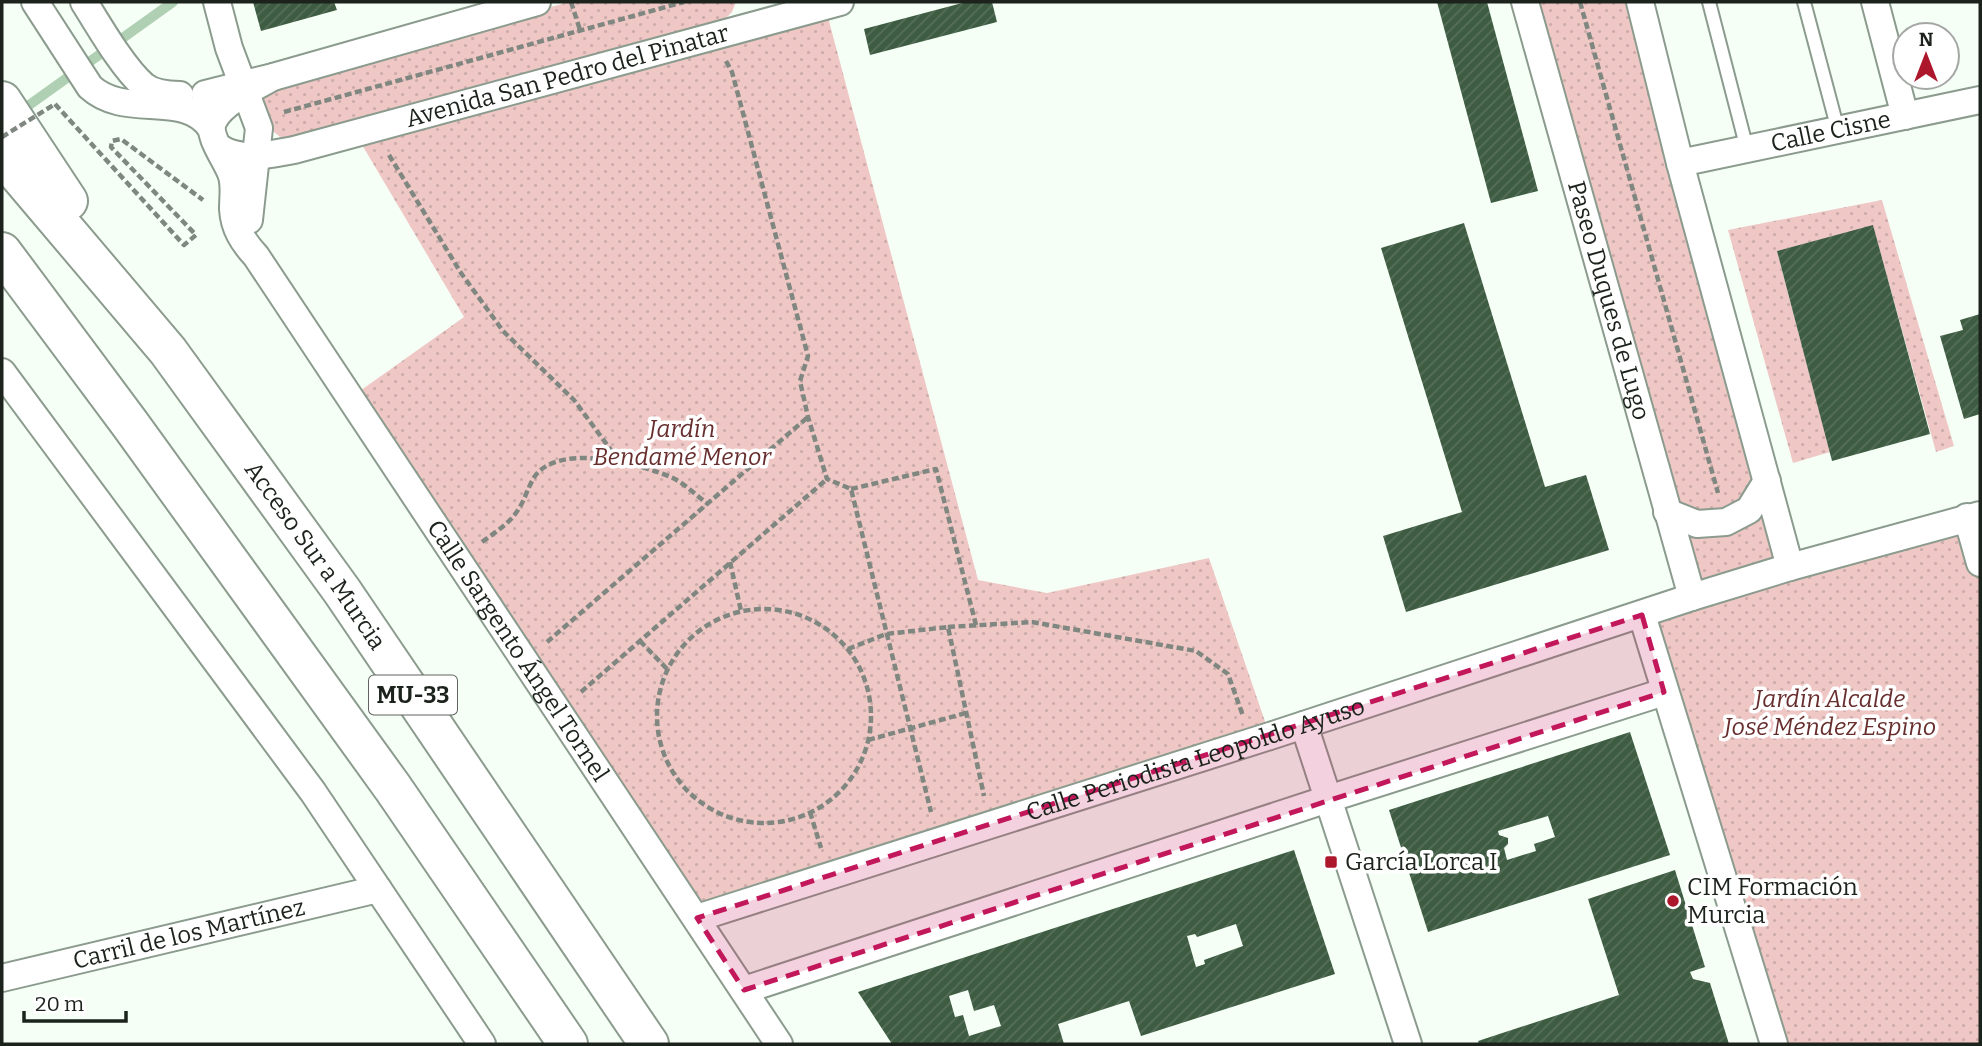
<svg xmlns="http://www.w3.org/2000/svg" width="1982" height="1046" viewBox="0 0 1982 1046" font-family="Bitter,serif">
<defs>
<pattern id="green-dots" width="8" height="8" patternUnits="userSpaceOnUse" patternTransform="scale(1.75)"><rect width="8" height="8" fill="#efc8c6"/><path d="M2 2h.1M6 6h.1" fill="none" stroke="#ccacaa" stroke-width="1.8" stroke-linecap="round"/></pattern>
<pattern id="building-hatch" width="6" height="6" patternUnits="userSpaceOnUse" patternTransform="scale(1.75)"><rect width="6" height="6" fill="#3e5c42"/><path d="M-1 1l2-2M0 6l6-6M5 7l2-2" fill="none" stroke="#576f5a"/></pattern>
</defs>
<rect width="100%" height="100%" fill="#f5fff6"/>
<g fill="url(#green-dots)">
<path d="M 569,2 L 736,2 L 732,12 L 723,21 L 286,140 C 271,133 255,115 264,98 C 267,91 275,86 281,81 Z"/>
<path d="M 1525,2 L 1640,2 L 1790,566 L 1967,517 L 1980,563 L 1980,1044 L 1774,1044 L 1642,615 L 1692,598 Z"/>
<path d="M 825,6 L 978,580 L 1047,593 L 1209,558 L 1270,736 L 697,918 L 350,398 L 464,317 L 355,133 Z"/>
<path d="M 1882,200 L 1954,446 L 1936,452 L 1873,226 L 1777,251 L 1830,452 L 1793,463 L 1728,230 Z"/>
</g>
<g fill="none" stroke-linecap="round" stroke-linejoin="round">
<path stroke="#afd0b3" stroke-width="10" d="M 18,113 L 173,2"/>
</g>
<g fill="url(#building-hatch)" fill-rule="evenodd">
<path d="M 253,2 L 334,2 L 337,10 L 261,31 Z"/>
<path d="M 966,2 L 992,2 L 997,22 L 870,55 L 864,29 Z"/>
<path d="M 1437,2 L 1487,2 L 1538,191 L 1491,203 Z"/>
<path d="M 1464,223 L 1545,487 L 1586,475 L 1609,550 L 1406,612 L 1383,536 L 1462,512 L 1381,248 Z"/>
<path d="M 1873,225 L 1930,434 L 1832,461 L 1777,251 Z"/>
<path d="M 1980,314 L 1980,414 L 1964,419 L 1940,336 L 1963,330 L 1960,320 Z"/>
<path d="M 1630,732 L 1670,855 L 1428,932 L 1389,810 ZM 1548,816 L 1555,837 L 1534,844 L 1536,851 L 1507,860 L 1504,848 L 1508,844 L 1508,838 L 1499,835 L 1498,831 Z"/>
<path d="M 1294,850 L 1335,974 L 1141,1036 L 1129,1001 L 1058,1024 L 1064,1044 L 892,1044 L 858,992 ZM 1236,924 L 1243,946 L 1204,960 L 1205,964 L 1196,967 L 1187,936 L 1195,934 L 1197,937 ZM 968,990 L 974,1011 L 994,1005 L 1001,1026 L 969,1036 L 963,1015 L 955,1017 L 949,996 Z"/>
<path d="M 1675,870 L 1705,967 L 1690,972 L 1693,979 L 1710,983 L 1729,1044 L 1479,1044 L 1478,1041 L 1619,995 L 1588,899 Z"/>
</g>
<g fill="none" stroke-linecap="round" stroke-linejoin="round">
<g stroke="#8b9b8d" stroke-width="16">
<g id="service">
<path d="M 1709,2 L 1747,149"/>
<path d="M 1804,2 L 1838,130"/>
</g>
</g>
<g stroke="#8b9b8d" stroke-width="30">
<g id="minor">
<path d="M 35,2 L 90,87 C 126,120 184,89 211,128"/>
<path d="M 84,2 C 99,26 123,68 144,86 C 154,94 167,95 180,95"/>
<path d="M 217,2 L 229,48 L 259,128 L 249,220"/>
<path id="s1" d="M 1525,2 L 1692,597"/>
<path d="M 1640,2 L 1680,163 L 1790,567"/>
<path d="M 1875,2 L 1905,116"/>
<path id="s2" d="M 273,77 C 255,87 221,103 213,122 C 207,137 227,160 232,176 C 235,187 233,197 233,209 C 234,228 243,242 256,256 L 779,1044"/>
<path d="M 205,94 L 273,77 L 537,2"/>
<path id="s3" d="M 220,148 C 241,162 270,154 294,150 L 840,2"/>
<path id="s4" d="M 1680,163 L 1980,100"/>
<path d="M 2,372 L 313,792 L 482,1044"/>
<path d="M 1667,512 L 1697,524 L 1726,522 L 1749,510 L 1767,481"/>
<path d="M 1967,517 L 1980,563"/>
<path d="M 1642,615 L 1774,1044"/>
<path d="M 1304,725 L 1408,1044"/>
<path id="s5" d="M 697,918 L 1270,736 L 1692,597 L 1790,567 L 1980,515"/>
<path id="s6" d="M 2,978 L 378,889"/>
<path d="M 744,990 L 1328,799 L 1664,692"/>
</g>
</g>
<g stroke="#8b9b8d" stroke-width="42">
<g id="motorway">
<path d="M 2,101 L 68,201"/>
<path id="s7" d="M 2,155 L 168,351 L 342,591 L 649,1044"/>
<path d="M 2,252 L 130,424 L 393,788 L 568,1044"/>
</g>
</g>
<g stroke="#7f8780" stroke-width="4.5" stroke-dasharray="7 3.5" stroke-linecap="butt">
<path d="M 571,2 L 580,30"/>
<path d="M 1580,2 L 1718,493"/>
<path d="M 726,61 L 732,72 L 808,356 L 800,381 L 808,417 L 827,479 L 851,489 L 931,812"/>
<path d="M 55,104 L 184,245 L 196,235 L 111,147 L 112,141 L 121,139 L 203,200"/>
<path d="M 284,112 L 684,2"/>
<path d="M 389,155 L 461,273 L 503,331 L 574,400 L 619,461"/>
<path d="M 851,489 L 936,469 L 976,625"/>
<path d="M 482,542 C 497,531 512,522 521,505 C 526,496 529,485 535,476 C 560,442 641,464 673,478 C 685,484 697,496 708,504"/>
<path d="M 730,562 L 741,611"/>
<circle cx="764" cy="716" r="107"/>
<path d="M 948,627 L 1032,622 L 1196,651 L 1228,674 L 1243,716"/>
<path d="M 640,641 L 667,669"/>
<path d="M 547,642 L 808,417"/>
<path d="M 848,649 L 886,634 L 948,627 L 984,796"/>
<path d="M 581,692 L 827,479"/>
<path d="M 868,740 L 966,713"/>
<path d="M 810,812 L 821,848"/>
</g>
<use href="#service" stroke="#fff" stroke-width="12"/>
<use href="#minor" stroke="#fff" stroke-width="26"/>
<use href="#motorway" stroke="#fff" stroke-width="38"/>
<path stroke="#7f8780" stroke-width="4.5" stroke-dasharray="7 3.5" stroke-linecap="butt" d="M 2,137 L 55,104"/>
</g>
<path fill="#c2185b" fill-opacity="0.2" stroke="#c2185b" stroke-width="5" stroke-dasharray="14 9" stroke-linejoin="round" d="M 1642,615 L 1664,692 L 744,990 L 697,918 Z"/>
<g fill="#ac172c" stroke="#fff" stroke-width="2.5">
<rect x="1324" y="855" width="14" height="14" rx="3.5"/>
<circle cx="1673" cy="901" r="7"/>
</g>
<g text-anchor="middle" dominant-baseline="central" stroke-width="7" stroke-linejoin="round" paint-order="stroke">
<rect fill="#fff" stroke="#606460" stroke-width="2" x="369" y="675.5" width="88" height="39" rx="5"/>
<g font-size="23" font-weight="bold" fill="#1c221c">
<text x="413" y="695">MU-33</text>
</g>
<g font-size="24" fill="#1c221c" stroke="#fff">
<text stroke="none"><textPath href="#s3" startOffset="359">Avenida San Pedro del Pinatar</textPath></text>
<text stroke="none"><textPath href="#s4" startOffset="154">Calle Cisne</textPath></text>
<text stroke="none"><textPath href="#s1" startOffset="310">Paseo Duques de Lugo</textPath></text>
<text stroke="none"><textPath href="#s7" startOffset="509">Acceso Sur a Murcia</textPath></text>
<text stroke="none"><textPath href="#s2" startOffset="695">Calle Sargento Ángel Tornel</textPath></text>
<text stroke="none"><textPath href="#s5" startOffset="523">Calle Periodista Leopoldo Ayuso</textPath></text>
<text stroke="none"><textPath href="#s6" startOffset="192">Carril de los Martínez</textPath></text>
</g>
<g font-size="24" font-style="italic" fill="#682e2e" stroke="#fff">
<text x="682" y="429">Jardín<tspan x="682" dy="28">Bendamé Menor</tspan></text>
<text x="1830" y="699">Jardín Alcalde<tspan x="1830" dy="28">José Méndez Espino</tspan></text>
</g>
<g font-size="24" fill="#1c221c" stroke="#fff" text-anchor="start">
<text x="1345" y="862">García Lorca I</text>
<text x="1687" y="887">CIM Formación<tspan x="1687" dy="28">Murcia</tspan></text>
</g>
</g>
<rect width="1982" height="1046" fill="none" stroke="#1c221c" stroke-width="7"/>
<g transform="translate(1926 56)"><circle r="33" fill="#ffffff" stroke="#a4a7a4" stroke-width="2"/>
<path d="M0-5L12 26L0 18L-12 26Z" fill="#ac172c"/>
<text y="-10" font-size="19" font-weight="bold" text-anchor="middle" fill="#1c221c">N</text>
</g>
<path d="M24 1011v10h102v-10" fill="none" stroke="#1c221c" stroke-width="3.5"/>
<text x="35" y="1011" font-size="21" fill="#1c221c" stroke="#ffffff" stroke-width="5" paint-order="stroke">20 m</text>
</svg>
